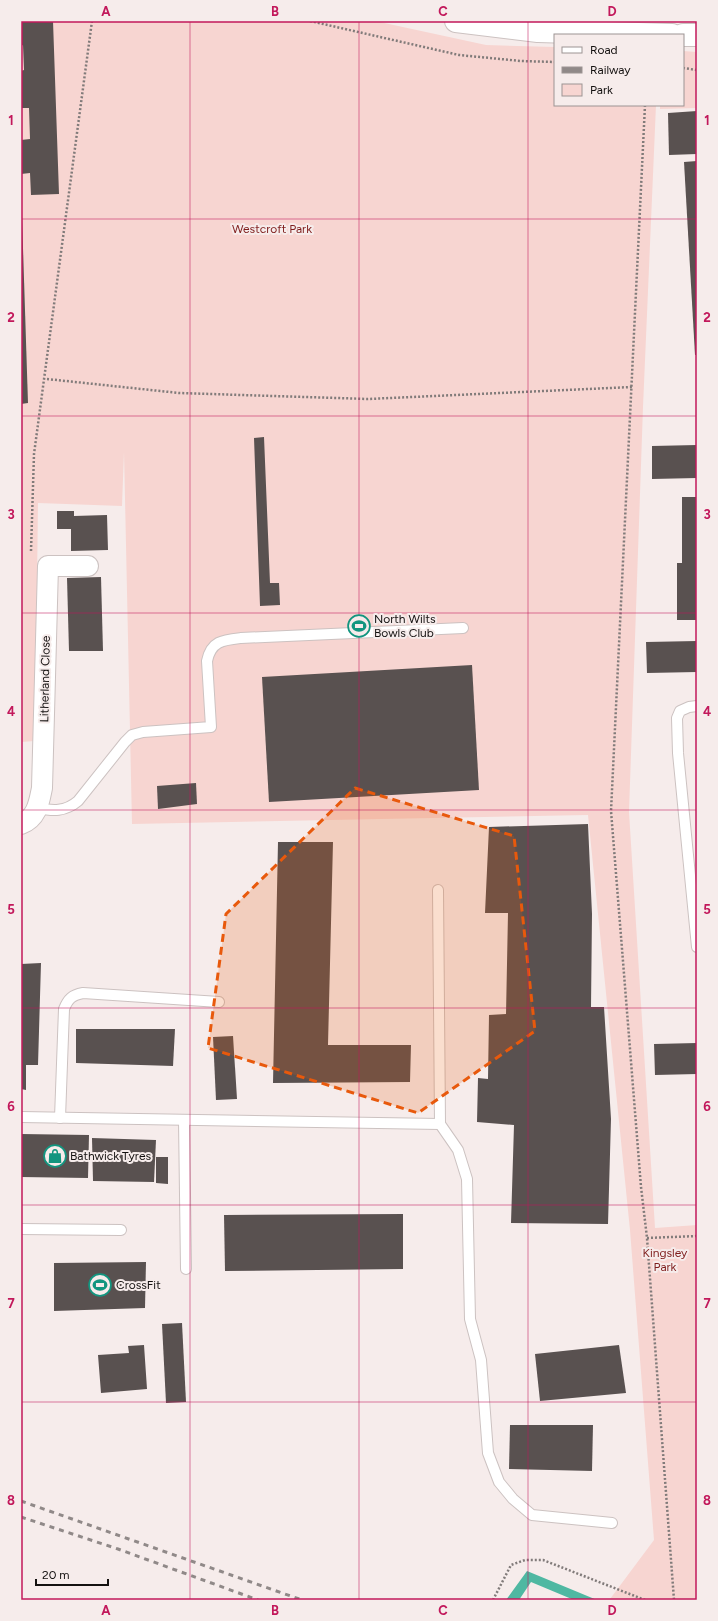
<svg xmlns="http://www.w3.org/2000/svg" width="718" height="1621" viewBox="0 0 718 1621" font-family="Figtree,sans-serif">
<rect width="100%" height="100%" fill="#f6eceb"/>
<g fill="#f7d5d1">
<path d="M 21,21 L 375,21 L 486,45 L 555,47 L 555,105 L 656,105 L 643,407 L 629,812 L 655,1228 L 697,1225 L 697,1600 L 610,1599 L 654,1540 L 630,1230 L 588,815 L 132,824 L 124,452 L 122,506 L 38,503 L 35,741 L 21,742 Z"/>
<path d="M 683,51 L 697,52 L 697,108 L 660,109 L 660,105 L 683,105 Z"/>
</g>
<path fill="#4fb8a2" d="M 527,1571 L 597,1600 L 574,1600 L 531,1582 L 519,1600 L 506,1600 Z"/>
<g fill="#595150">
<path d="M 21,21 L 53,21 L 59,194 L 31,195 L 30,173 L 21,174 L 21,140 L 30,139 L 29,108 L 21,108 L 21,71 L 24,70 L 23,45 L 21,46 Z"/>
<path d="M 697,111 L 697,154 L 669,155 L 668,113 Z"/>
<path d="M 697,161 L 697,355 L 695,355 L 684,162 Z"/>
<path d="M 21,217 L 22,217 L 28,403 L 21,404 Z"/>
<path d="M 264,437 L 270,583 L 279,583 L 280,605 L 260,606 L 254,438 Z"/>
<path d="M 697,445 L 697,478 L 652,479 L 652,446 Z"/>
<path d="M 682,497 L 697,497 L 697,620 L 677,620 L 677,563 L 682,563 Z"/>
<path d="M 57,511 L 74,511 L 74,516 L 107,515 L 108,550 L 71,551 L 71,529 L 57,529 Z"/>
<path d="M 101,577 L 103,651 L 69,651 L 67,578 Z"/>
<path d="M 697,641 L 697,672 L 647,673 L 646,642 Z"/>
<path d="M 472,665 L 479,790 L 269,802 L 262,677 Z"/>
<path d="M 196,783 L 197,804 L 158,809 L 157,786 Z"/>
<path d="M 588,824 L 592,914 L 591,1007 L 604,1007 L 611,1119 L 608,1224 L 511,1223 L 514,1125 L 477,1122 L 478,1078 L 488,1079 L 489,1015 L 506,1014 L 508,913 L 485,913 L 489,827 Z"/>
<path d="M 278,842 L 333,842 L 328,1045 L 411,1045 L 410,1082 L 273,1083 Z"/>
<path d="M 41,963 L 38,1065 L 26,1065 L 26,1090 L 21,1089 L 21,964 Z"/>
<path d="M 76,1029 L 175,1029 L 173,1066 L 76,1063 Z"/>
<path d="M 233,1036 L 237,1099 L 216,1100 L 213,1037 Z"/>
<path d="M 697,1043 L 697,1074 L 655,1075 L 654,1044 Z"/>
<path d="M 21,1134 L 89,1135 L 88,1178 L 21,1177 Z"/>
<path d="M 92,1138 L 156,1140 L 154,1182 L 93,1181 Z"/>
<path d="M 156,1157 L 168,1157 L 168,1184 L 156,1183 Z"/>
<path d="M 403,1214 L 403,1269 L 225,1271 L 224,1215 Z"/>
<path d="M 146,1262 L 145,1308 L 54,1311 L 54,1263 Z"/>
<path d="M 182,1323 L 186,1402 L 166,1403 L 162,1324 Z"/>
<path d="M 144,1345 L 147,1389 L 101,1393 L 98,1355 L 129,1353 L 128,1346 Z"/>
<path d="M 619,1345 L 626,1393 L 540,1401 L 535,1354 Z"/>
<path d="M 510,1425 L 593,1425 L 592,1471 L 509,1469 Z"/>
</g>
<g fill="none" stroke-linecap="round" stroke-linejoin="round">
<g stroke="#ccc2c1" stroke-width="12">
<g id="lane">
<path d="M 697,706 L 689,707 L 680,711 L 677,718 L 678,753 L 697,947"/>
<path d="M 37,808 C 53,811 65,812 78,801 L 125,742 L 132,735 L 143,732 L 211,727 L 207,661 C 211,641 223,640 241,638 L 463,628"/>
<path d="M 438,890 L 440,1124 L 458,1150 L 467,1179 L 470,1319 L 481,1360 L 488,1453 L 499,1482 L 513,1499 L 532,1515 L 612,1523"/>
<path d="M 21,1117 L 440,1124"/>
<path d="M 60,1118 L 64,1009 C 68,999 72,995 83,993 L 219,1002"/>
<path d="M 184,1120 L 186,1269"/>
<path d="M 21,1229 L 121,1230"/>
</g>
</g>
<g stroke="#ccc2c1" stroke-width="22">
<path id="street" d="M 21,824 C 37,818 39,803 42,788 L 48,566 L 88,566"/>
</g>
<g stroke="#ccc2c1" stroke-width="24">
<g id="secondary">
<path d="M 456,21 L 538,31 L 672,35"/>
<path d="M 683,35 L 697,35"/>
</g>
</g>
<g stroke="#817b7a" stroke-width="2.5" stroke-dasharray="2 2" stroke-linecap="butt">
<path d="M 310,21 L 459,55 L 521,61 L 555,62"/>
<path d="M 683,68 L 697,70"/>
<path d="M 645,105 L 611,811 L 641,1187 L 647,1238 L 674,1600"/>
<path d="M 47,379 L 179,393 L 368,399 L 632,387"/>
<path d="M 31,551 L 34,454 L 92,21"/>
<path d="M 647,1238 L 697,1236"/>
<path d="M 493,1600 L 511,1565 L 525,1560 L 543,1560 L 645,1600"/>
</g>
<use href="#lane" stroke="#fff" stroke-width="10"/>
<use href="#street" stroke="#fff" stroke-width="20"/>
<use href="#secondary" stroke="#fff" stroke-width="22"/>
<g stroke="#908988" stroke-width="3" stroke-dasharray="5 5" stroke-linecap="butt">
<path d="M 21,1501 L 302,1600"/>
<path d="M 21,1517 L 118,1549 L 258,1600"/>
</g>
</g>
<path fill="#e8590c" fill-opacity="0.2" stroke="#e8590c" stroke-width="3" stroke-dasharray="8 5" stroke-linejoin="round" d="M 355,788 L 514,836 L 535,1031 L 418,1113 L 208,1048 L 226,914 Z"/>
<path fill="none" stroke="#c2185b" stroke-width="1" stroke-opacity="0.55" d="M 190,21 L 190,1600M 359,21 L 359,1600M 528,21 L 528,1600M 21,219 L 697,219M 21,416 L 697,416M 21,613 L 697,613M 21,810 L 697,810M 21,1008 L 697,1008M 21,1205 L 697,1205M 21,1402 L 697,1402"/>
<defs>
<g id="stadium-ring" transform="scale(1.15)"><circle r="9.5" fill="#f6eceb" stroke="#12957f" stroke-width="1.5"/><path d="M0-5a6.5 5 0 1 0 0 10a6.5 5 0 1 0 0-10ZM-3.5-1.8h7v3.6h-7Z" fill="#12957f"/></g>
<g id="shop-ring" transform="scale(1.15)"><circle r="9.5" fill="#f6eceb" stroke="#12957f" stroke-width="1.5"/><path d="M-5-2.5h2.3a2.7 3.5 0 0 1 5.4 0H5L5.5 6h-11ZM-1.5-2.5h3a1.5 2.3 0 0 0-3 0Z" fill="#12957f"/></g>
</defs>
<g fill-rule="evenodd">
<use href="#stadium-ring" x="359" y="626"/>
<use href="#shop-ring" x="55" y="1156"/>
<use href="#stadium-ring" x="100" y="1285"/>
</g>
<g text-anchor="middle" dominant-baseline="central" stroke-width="4" stroke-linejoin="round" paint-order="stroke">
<g font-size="12" fill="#7f1d1c" stroke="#f6eceb">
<text x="272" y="229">Westcroft Park</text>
<text x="665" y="1253">Kingsley<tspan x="665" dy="14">Park</tspan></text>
</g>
<g font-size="12" fill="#141110" stroke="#f6eceb" text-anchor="start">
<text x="374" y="619">North Wilts<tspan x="374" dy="14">Bowls Club</tspan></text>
<text x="70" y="1156">Bathwick Tyres</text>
<text x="116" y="1285">CrossFit</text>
</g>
<g font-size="12" fill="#141110" stroke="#f6eceb">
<text transform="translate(45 679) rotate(-89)">Litherland Close</text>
</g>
</g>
<rect width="718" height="1621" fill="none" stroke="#f6eceb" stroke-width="44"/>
<rect x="554" y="34" width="130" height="72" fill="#f6eceb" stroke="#9c9493"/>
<rect x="562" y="47" width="20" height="6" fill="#ffffff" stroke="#9c9493"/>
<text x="590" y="54" font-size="12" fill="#141110">Road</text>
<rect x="562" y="67" width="20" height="6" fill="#908988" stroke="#9c9493"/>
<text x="590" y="74" font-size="12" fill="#141110">Railway</text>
<rect x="562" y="84" width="20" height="12" fill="#f7d5d1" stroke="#9c9493"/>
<text x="590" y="94" font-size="12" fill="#141110">Park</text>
<path d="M36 1579v6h72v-6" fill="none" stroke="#141110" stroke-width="2"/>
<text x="42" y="1579" font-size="12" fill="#141110" stroke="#f6eceb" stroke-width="3" paint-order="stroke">20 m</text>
<rect x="22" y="22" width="674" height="1577" fill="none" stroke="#c2185b" stroke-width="1.5"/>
<g font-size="13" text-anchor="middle" font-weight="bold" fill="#c2185b">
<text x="106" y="16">A</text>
<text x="275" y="16">B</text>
<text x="443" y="16">C</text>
<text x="612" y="16">D</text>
<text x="11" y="125">1</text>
<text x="707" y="125">1</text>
<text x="11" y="322">2</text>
<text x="707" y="322">2</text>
<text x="11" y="519">3</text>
<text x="707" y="519">3</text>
<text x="11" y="716">4</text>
<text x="707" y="716">4</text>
<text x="11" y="914">5</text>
<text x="707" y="914">5</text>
<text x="11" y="1111">6</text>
<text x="707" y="1111">6</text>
<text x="11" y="1308">7</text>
<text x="707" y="1308">7</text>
<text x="11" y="1505">8</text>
<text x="707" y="1505">8</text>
<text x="106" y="1615">A</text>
<text x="275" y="1615">B</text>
<text x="443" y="1615">C</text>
<text x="612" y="1615">D</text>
</g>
</svg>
